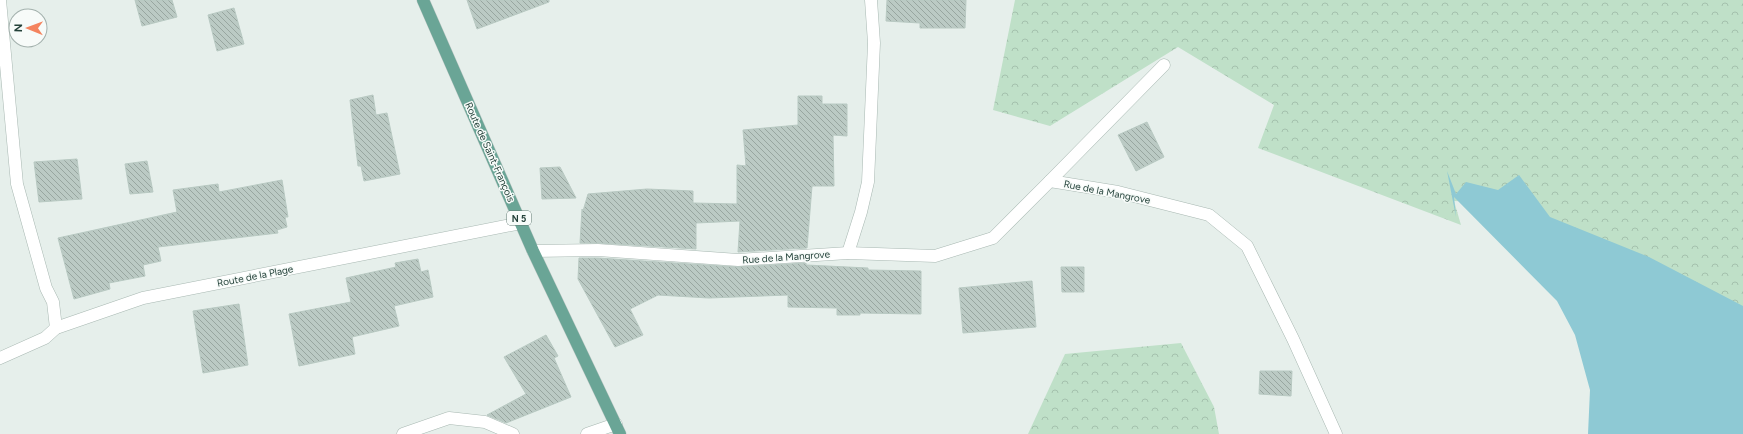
<svg xmlns="http://www.w3.org/2000/svg" width="1743" height="434" viewBox="0 0 1743 434" font-family="Figtree,sans-serif">
<defs>
<pattern id="forest-crowns" width="20" height="18" patternUnits="userSpaceOnUse"><rect width="20" height="18" fill="#bfe0c8"/><path d="M2 6a3 3 0 1 1 6 0M12 15a3 3 0 1 1 6 0" fill="none" stroke="#a4c1ad"/></pattern>
<pattern id="building-back-hatch" width="6" height="6" patternUnits="userSpaceOnUse"><rect width="6" height="6" fill="#bbcac4"/><path d="M-1 5l2 2M0 0l6 6M5-1l2 2" fill="none" stroke="#98a6a0"/></pattern>
</defs>
<rect width="100%" height="100%" fill="#e6efeb"/>
<g fill="url(#forest-crowns)">
<path d="M 1015,0 L 1743,0 L 1743,312 L 1704,309 L 1525,204 L 1454,201 L 1461,225 L 1258,148 L 1274,105 L 1178,47 L 1050,126 L 993,110 Z"/>
<path d="M 1181,343 L 1214,407 L 1219,434 L 1028,434 L 1065,354 Z"/>
</g>
<path fill="#8ec9d4" d="M 1447,171 L 1456,194 L 1466,182 L 1498,190 L 1519,175 L 1550,217 L 1649,257 L 1743,306 L 1743,434 L 1588,434 L 1590,390 L 1575,335 L 1557,301 L 1454,197 L 1456,217 Z"/>
<g fill="url(#building-back-hatch)" stroke="#b8c9c2">
<path d="M 135,0 L 172,0 L 177,17 L 142,26 Z"/>
<path d="M 467,0 L 549,0 L 549,2 L 477,29 Z"/>
<path d="M 887,0 L 966,0 L 965,28 L 920,28 L 920,23 L 886,21 Z"/>
<path d="M 234,8 L 244,44 L 217,51 L 208,15 Z"/>
<path d="M 373,95 L 376,115 L 387,113 L 400,174 L 364,181 L 361,166 L 358,166 L 350,100 Z"/>
<path d="M 798,96 L 822,96 L 822,104 L 847,104 L 847,136 L 833,135 L 834,186 L 812,186 L 807,248 L 738,252 L 740,221 L 696,223 L 696,249 L 599,243 L 580,243 L 582,209 L 583,211 L 588,194 L 647,189 L 693,191 L 693,203 L 737,204 L 737,165 L 746,166 L 743,130 L 798,125 Z"/>
<path d="M 1147,122 L 1164,157 L 1136,171 L 1118,135 Z"/>
<path d="M 77,159 L 82,199 L 39,202 L 34,162 Z"/>
<path d="M 147,161 L 153,192 L 130,194 L 125,164 Z"/>
<path d="M 560,167 L 576,198 L 542,199 L 540,168 Z"/>
<path d="M 282,180 L 288,217 L 285,217 L 287,227 L 277,230 L 278,233 L 158,247 L 161,261 L 143,265 L 145,276 L 109,283 L 110,289 L 74,299 L 58,238 L 177,212 L 173,190 L 218,184 L 219,192 Z"/>
<path d="M 579,258 L 598,258 L 737,267 L 806,263 L 806,265 L 868,268 L 868,270 L 921,271 L 921,314 L 860,313 L 860,315 L 837,315 L 837,308 L 788,307 L 788,295 L 709,298 L 658,295 L 630,309 L 643,335 L 615,347 L 578,279 Z"/>
<path d="M 418,259 L 421,272 L 428,270 L 433,297 L 394,306 L 399,326 L 352,337 L 355,354 L 299,366 L 289,314 L 351,302 L 346,278 L 396,267 L 395,263 Z"/>
<path d="M 1061,267 L 1084,267 L 1084,292 L 1062,292 Z"/>
<path d="M 1032,281 L 1036,327 L 963,333 L 959,288 Z"/>
<path d="M 239,304 L 248,365 L 203,373 L 193,311 Z"/>
<path d="M 546,335 L 558,356 L 554,358 L 571,397 L 506,423 L 487,415 L 526,394 L 504,357 Z"/>
<path d="M 1260,371 L 1292,371 L 1291,396 L 1259,394 Z"/>
</g>
<g fill="none" stroke-linecap="round" stroke-linejoin="round">
<g stroke="#a8b8b2" stroke-width="13">
<g id="minor">
<path d="M 0,0 L 17,184 L 46,288 L 53,302 L 56,328"/>
<path d="M 1050,181 L 1164,65"/>
<path d="M 533,251 L 598,250 L 738,260 L 848,253 L 935,256 L 993,238 L 1050,181 L 1118,192 L 1209,215 L 1247,246 L 1293,339 L 1336,434"/>
<path d="M 848,253 L 861,212 L 868,182 L 874,43 L 871,0"/>
<path d="M 0,358 L 45,338 L 56,328 L 143,298 L 521,223"/>
<path d="M 403,434 L 449,418 L 485,422 L 513,434"/>
<path d="M 587,434 L 616,424"/>
</g>
</g>
<g stroke="#c2cac8" stroke-width="13">
<path id="major" d="M 423,0 L 533,251 L 620,434"/>
</g>
<use href="#minor" stroke="#fff" stroke-width="12"/>
<use href="#major" stroke="#6aa596" stroke-width="12"/>
</g>
<g text-anchor="middle" dominant-baseline="central" stroke-width="3" stroke-linejoin="round" paint-order="stroke">
<rect fill="#f7fbf9" stroke="#637a73" stroke-width="1" x="507" y="211" width="24" height="14" rx="3"/>
<g font-size="9" font-weight="bold" fill="#24423a">
<text x="519" y="218">N 5</text>
</g>
<g font-size="10" fill="#24423a" stroke="#f7fbf9">
<text transform="translate(490 152) rotate(66)">Route de Saint-François</text>
<text transform="translate(1107 192) rotate(11)">Rue de la Mangrove</text>
<text transform="translate(786 257) rotate(-4)">Rue de la Mangrove</text>
<text transform="translate(255 276) rotate(-11)">Route de la Plage</text>
</g>
</g>
<g transform="translate(28 28) rotate(271)"><circle r="19" fill="#f7fbf9" stroke="#a3b1ad"/>
<path d="M0-3L7 15L0 10L-7 15Z" fill="#f4845f"/>
<text y="-6" font-size="11" font-weight="bold" text-anchor="middle" fill="#24423a">N</text>
</g>
</svg>
